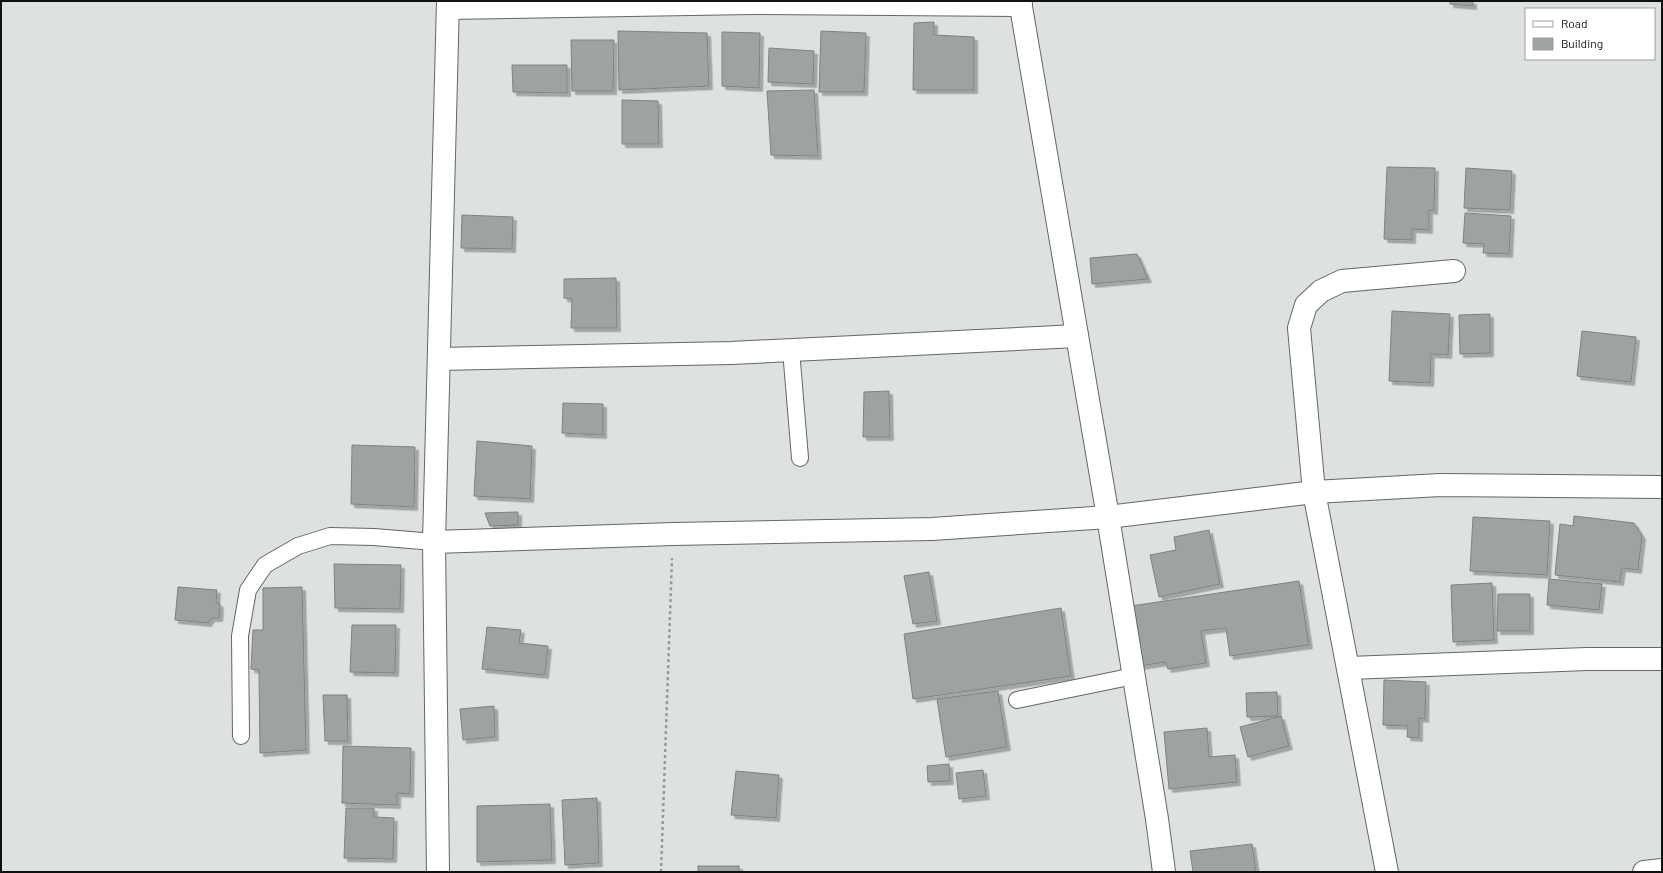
<svg xmlns="http://www.w3.org/2000/svg" width="1663" height="873" viewBox="0 0 1663 873" font-family="Barlow,sans-serif">
<defs>
<filter id="shadow"><feDropShadow dx="3.5" dy="3.5" stdDeviation="0" flood-color="#0004"/></filter>
</defs>
<rect width="100%" height="100%" fill="#dde1df"/>
<g fill="#9ea2a0" stroke="#7e8280" filter="url(#shadow)">
<path d="M 1450,1 L 1473,1 L 1473,6 L 1450,4 Z"/>
<path d="M 934,22 L 934,35 L 974,37 L 974,90 L 913,90 L 914,23 Z"/>
<path d="M 618,31 L 707,33 L 709,86 L 619,90 Z"/>
<path d="M 821,31 L 866,33 L 864,92 L 819,92 Z"/>
<path d="M 722,32 L 760,33 L 759,88 L 722,86 Z"/>
<path d="M 571,40 L 614,40 L 613,91 L 572,91 Z"/>
<path d="M 769,48 L 814,51 L 813,84 L 768,82 Z"/>
<path d="M 512,65 L 567,65 L 567,93 L 513,92 Z"/>
<path d="M 814,90 L 818,156 L 771,155 L 767,91 Z"/>
<path d="M 622,100 L 658,101 L 659,144 L 622,144 Z"/>
<path d="M 1387,167 L 1435,168 L 1434,211 L 1429,210 L 1429,230 L 1412,229 L 1412,240 L 1384,239 Z"/>
<path d="M 1466,168 L 1512,171 L 1510,210 L 1464,208 Z"/>
<path d="M 1465,213 L 1511,216 L 1509,254 L 1483,253 L 1484,244 L 1463,243 Z"/>
<path d="M 462,215 L 513,217 L 512,249 L 461,248 Z"/>
<path d="M 1137,254 L 1148,279 L 1092,284 L 1090,258 Z"/>
<path d="M 616,278 L 617,328 L 571,328 L 572,299 L 564,298 L 564,279 Z"/>
<path d="M 1392,311 L 1450,314 L 1448,355 L 1431,354 L 1430,383 L 1389,381 Z"/>
<path d="M 1490,314 L 1490,353 L 1460,354 L 1459,315 Z"/>
<path d="M 1582,331 L 1636,337 L 1631,382 L 1577,376 Z"/>
<path d="M 889,391 L 890,437 L 863,437 L 864,392 Z"/>
<path d="M 563,403 L 603,404 L 603,435 L 562,433 Z"/>
<path d="M 477,441 L 532,446 L 530,499 L 474,496 Z"/>
<path d="M 352,445 L 415,447 L 414,507 L 351,504 Z"/>
<path d="M 518,512 L 518,525 L 490,526 L 485,513 Z"/>
<path d="M 1574,516 L 1634,523 L 1642,536 L 1638,570 L 1622,568 L 1620,582 L 1555,575 L 1560,524 L 1573,526 Z"/>
<path d="M 1473,517 L 1550,521 L 1547,575 L 1470,571 Z"/>
<path d="M 1209,530 L 1220,584 L 1159,597 L 1150,555 L 1176,550 L 1174,537 Z"/>
<path d="M 334,564 L 401,565 L 400,609 L 335,608 Z"/>
<path d="M 929,572 L 937,621 L 913,624 L 904,576 Z"/>
<path d="M 1549,579 L 1602,584 L 1599,610 L 1547,605 Z"/>
<path d="M 1299,581 L 1309,645 L 1230,656 L 1226,628 L 1201,631 L 1206,663 L 1168,669 L 1165,662 L 1140,666 L 1131,606 Z"/>
<path d="M 1492,583 L 1494,640 L 1453,642 L 1451,585 Z"/>
<path d="M 178,587 L 217,590 L 216,602 L 220,604 L 219,618 L 211,618 L 208,623 L 175,620 Z"/>
<path d="M 302,587 L 306,750 L 260,753 L 259,670 L 251,669 L 253,630 L 263,630 L 263,588 Z"/>
<path d="M 1498,594 L 1530,594 L 1530,631 L 1497,631 Z"/>
<path d="M 1061,608 L 1071,676 L 913,699 L 904,634 Z"/>
<path d="M 352,625 L 396,625 L 395,673 L 350,672 Z"/>
<path d="M 487,627 L 521,630 L 519,643 L 548,646 L 545,675 L 482,669 Z"/>
<path d="M 1384,680 L 1426,682 L 1425,719 L 1419,718 L 1419,738 L 1407,737 L 1408,726 L 1383,725 Z"/>
<path d="M 998,691 L 1007,747 L 946,757 L 937,699 Z"/>
<path d="M 1277,692 L 1278,716 L 1247,717 L 1246,693 Z"/>
<path d="M 323,695 L 347,695 L 348,741 L 325,741 Z"/>
<path d="M 494,706 L 495,737 L 463,740 L 460,709 Z"/>
<path d="M 1281,716 L 1289,746 L 1248,757 L 1240,727 Z"/>
<path d="M 1207,728 L 1209,757 L 1235,755 L 1237,782 L 1169,789 L 1164,732 Z"/>
<path d="M 343,746 L 411,748 L 410,794 L 397,793 L 397,805 L 342,803 Z"/>
<path d="M 949,764 L 950,781 L 928,782 L 927,766 Z"/>
<path d="M 983,770 L 986,796 L 959,799 L 956,773 Z"/>
<path d="M 736,771 L 779,775 L 776,818 L 731,815 Z"/>
<path d="M 597,798 L 599,863 L 565,865 L 562,800 Z"/>
<path d="M 550,804 L 552,860 L 477,862 L 477,806 Z"/>
<path d="M 346,808 L 374,808 L 374,817 L 394,818 L 393,859 L 344,858 Z"/>
<path d="M 1252,844 L 1256,872 L 1193,872 L 1190,851 Z"/>
<rect x="698" y="866" width="41" height="6"/>
</g>
<g fill="none" stroke-linecap="round" stroke-linejoin="round">
<g stroke="#636765" stroke-width="18">
<g id="service">
<path d="M 791,350 L 800,458"/>
<path d="M 1017,700 L 1134,676"/>
<path d="M 241,736 L 240,636 L 248,590 L 265,565 L 298,546 L 330,536 L 374,537 L 434,542"/>
</g>
</g>
<g stroke="#636765" stroke-width="24">
<g id="minor">
<path d="M 1020,1 L 1108,517 L 1157,819 L 1164,872"/>
<path d="M 448,8 L 752,3 L 1021,5"/>
<path d="M 439,359 L 731,353 L 1077,336"/>
<path d="M 434,542 L 673,534 L 932,529 L 1108,517 L 1314,492 L 1440,485 L 1662,487"/>
<path d="M 1349,668 L 1587,659 L 1662,659"/>
<path d="M 438,872 L 434,542 L 448,1"/>
<path d="M 1387,872 L 1314,492 L 1299,328 L 1306,305 L 1321,291 L 1342,281 L 1454,271"/>
<path d="M 1644,872 L 1662,870"/>
</g>
</g>
<path stroke="#969997" stroke-width="2.5" stroke-dasharray="3 3" stroke-linecap="butt" d="M 661,872 L 672,558"/>
<use href="#service" stroke="#fff" stroke-width="16"/>
<use href="#minor" stroke="#fff" stroke-width="22"/>
</g>
<rect width="1663" height="873" fill="none" stroke="#0f1110" stroke-width="4"/>
<rect x="1525" y="8" width="130" height="52" fill="#ffffff" stroke="#9fa09f"/>
<rect x="1533" y="21" width="20" height="6" fill="#ffffff" stroke="#9fa09f"/>
<text x="1561" y="28" font-size="12" fill="#0f1110">Road</text>
<rect x="1533" y="38" width="20" height="12" fill="#9ea2a0" stroke="#9fa09f"/>
<text x="1561" y="48" font-size="12" fill="#0f1110">Building</text>
</svg>
